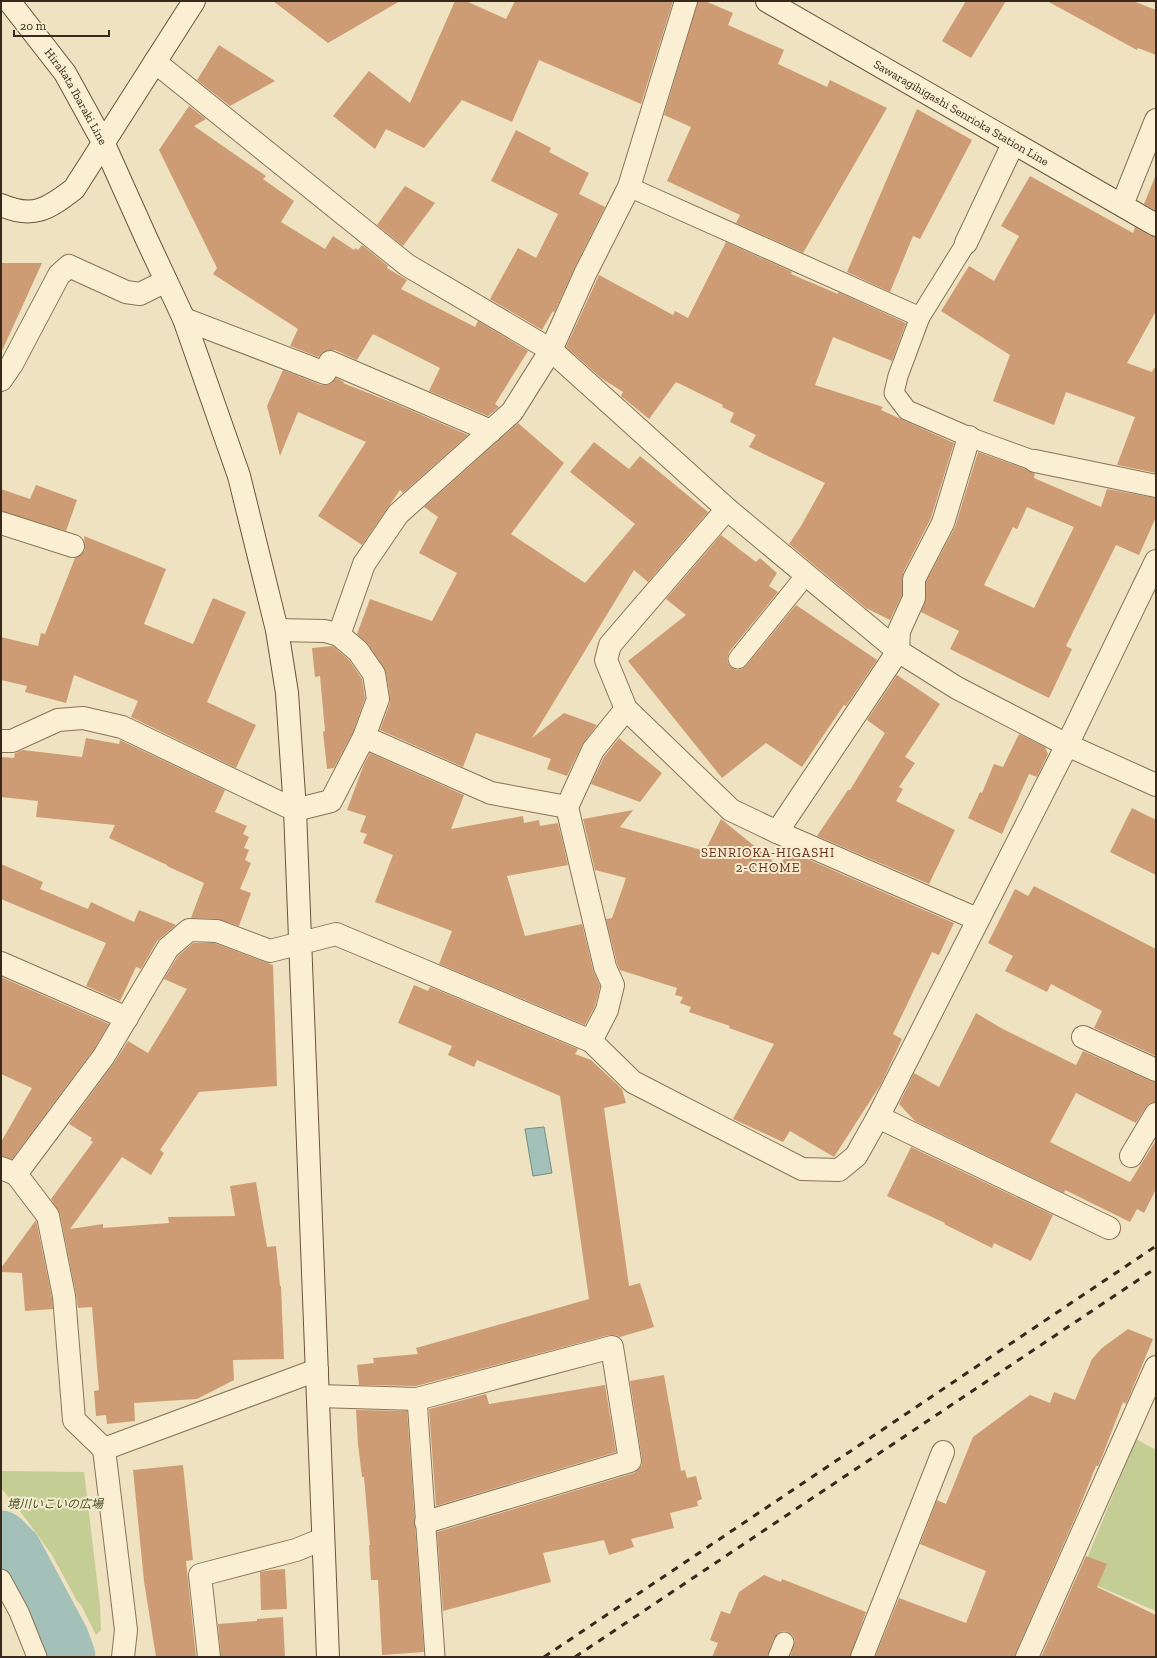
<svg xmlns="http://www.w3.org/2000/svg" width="1157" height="1658" viewBox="0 0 1157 1658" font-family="'Zilla Slab','Noto Sans JP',serif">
<rect width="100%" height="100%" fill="#efe2c0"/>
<g fill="#c4cd93">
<path d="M 1136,1439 L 1156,1450 L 1156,1611 L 1079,1578 Z"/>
<path d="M 1,1471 L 84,1472 L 100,1605 L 101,1630 L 96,1635 L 81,1605 L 77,1601 L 52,1555 L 26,1519 L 1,1488 Z"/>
</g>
<path fill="#a3c1b9" stroke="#6a8f87" d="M 544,1127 L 552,1173 L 533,1176 L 525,1129 Z"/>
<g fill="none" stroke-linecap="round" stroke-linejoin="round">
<path stroke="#a3c1b9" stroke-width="57" d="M 1,1539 L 14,1552 L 61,1640 L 67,1657"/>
</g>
<g fill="#ce9c74" fill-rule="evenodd">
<path d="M 273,1 L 400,1 L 328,43 Z"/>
<path d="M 455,1 L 466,1 L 506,19 L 515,1 L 673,1 L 641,104 L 539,60 L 512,122 L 462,100 L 424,148 L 386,129 L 375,149 L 333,116 L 369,71 L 410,103 Z"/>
<path d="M 698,1 L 705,1 L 733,13 L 728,25 L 784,50 L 778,64 L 827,87 L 830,80 L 887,108 L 803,253 L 736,223 L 740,215 L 667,181 L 691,127 L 664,115 Z"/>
<path d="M 966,1 L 1006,1 L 971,58 L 942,41 Z"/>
<path d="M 1047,1 L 1133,1 L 1156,10 L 1156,55 L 1138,48 L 1137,50 Z"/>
<path d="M 219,45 L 275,81 L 230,106 L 197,80 Z"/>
<path d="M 189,106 L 206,119 L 194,126 L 266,176 L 263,179 L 294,201 L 281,222 L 325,249 L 333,236 L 354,250 L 355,248 L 358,250 L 362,245 L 388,266 L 387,268 L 407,280 L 401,289 L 475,327 L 478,321 L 528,351 L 495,404 L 499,407 L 488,416 L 429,391 L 440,368 L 373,334 L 357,360 L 335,350 L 329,350 L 323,352 L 318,357 L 293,347 L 290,346 L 298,329 L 213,274 L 217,268 L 159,150 Z"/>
<path d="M 917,109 L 972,140 L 920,239 L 913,236 L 890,292 L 847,272 Z"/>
<path d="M 516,130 L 551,148 L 549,152 L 589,173 L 579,194 L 605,207 L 574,269 L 554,313 L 553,311 L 542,330 L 490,299 L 518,248 L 536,258 L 558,214 L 491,181 Z"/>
<path d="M 1030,176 L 1133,233 L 1135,227 L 1150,236 L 1156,237 L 1156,311 L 1127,363 L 1152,372 L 1154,368 L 1156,368 L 1156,473 L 1117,465 L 1135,417 L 1066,392 L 1054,425 L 993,401 L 1010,355 L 941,311 L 969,266 L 994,281 L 1019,236 L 1001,226 Z"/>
<path d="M 1155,177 L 1156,177 L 1156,211 L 1144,204 Z"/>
<path d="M 405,186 L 435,203 L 403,246 L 377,225 Z"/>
<path d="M 726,242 L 792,272 L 791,274 L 838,294 L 838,292 L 906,323 L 892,361 L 833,337 L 815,385 L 883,407 L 881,410 L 954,443 L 931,518 L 903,573 L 902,595 L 890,620 L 866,608 L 789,544 L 801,526 L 825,483 L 749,447 L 756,435 L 730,422 L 734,413 L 722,407 L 723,405 L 676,382 L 649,419 L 621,396 L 623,392 L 601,378 L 566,347 L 599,275 L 673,315 L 675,311 L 688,318 Z"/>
<path d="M 1,263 L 42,263 L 1,353 Z"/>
<path d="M 283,370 L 321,385 L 326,385 L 332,383 L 336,378 L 344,382 L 343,383 L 396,404 L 468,435 L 403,493 L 400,490 L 362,545 L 318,516 L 366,442 L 298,412 L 280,456 L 267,406 Z"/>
<path d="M 518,423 L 564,463 L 511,534 L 585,583 L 635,524 L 570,472 L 594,442 L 629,469 L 640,456 L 708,512 L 648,582 L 634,570 L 532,738 L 564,713 L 597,725 L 582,745 L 567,776 L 547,769 L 551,759 L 476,733 L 463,767 L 380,730 L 390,703 L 390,697 L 386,672 L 368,644 L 357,634 L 370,599 L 432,621 L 457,573 L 419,553 L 438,517 L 424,507 Z"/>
<path d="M 978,452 L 1026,469 L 1035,474 L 1034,478 L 1101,507 L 1107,489 L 1156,498 L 1156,517 L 1139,555 L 1116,545 L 1066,646 L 1072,649 L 1049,698 L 950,649 L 959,631 L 921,612 L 926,598 L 926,582 L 955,527 ZM 1027,507 L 1074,527 L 1034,608 L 984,585 L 1013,527 L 1017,529 Z"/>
<path d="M 36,485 L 77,500 L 66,531 L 1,511 L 1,489 L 30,499 Z"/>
<path d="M 721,535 L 756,562 L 760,558 L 777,573 L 769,586 L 778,592 L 729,652 L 727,658 L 728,663 L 731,667 L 737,670 L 742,669 L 746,666 L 796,605 L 877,660 L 846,706 L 844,705 L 802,767 L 766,743 L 722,778 L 628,661 L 686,615 L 666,599 Z"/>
<path d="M 84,536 L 166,569 L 144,624 L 193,644 L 213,598 L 246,612 L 207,702 L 256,725 L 236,768 L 131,717 L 138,701 L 74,675 L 66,703 L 25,692 L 27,686 L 1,680 L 1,637 L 38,646 L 41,633 L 45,634 L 75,558 L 81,555 L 85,550 Z"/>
<path d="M 333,646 L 349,660 L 362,679 L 365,698 L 353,732 L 334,768 L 327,769 L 323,732 L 325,731 L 320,676 L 315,677 L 312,648 Z"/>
<path d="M 897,675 L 940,704 L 905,757 L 915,763 L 899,787 L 903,789 L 896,801 L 955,830 L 929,884 L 817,836 L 848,790 L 850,790 L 885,733 L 867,720 Z"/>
<path d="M 1019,734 L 1045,747 L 1048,754 L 1037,777 L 1029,774 L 1002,834 L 968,818 L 980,792 L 982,793 L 994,764 L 1003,767 Z"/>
<path d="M 86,738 L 119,744 L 120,740 L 225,790 L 215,812 L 247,826 L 243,834 L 249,837 L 244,848 L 249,850 L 245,860 L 251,863 L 240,889 L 251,893 L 239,926 L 218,919 L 191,918 L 204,883 L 167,866 L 167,865 L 109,838 L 115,825 L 36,817 L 38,801 L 1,797 L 1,757 L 14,758 L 15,753 L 23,750 L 82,757 Z"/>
<path d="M 619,738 L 662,773 L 640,802 L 591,784 L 604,757 Z"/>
<path d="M 370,753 L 464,795 L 451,829 L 523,816 L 524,823 L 539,820 L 540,826 L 558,823 L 568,865 L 507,876 L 525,936 L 582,924 L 593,970 L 600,986 L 595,1006 L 585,1025 L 439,964 L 452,931 L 375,902 L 393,855 L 363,843 L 367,834 L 360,832 L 366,816 L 347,810 L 364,764 Z"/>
<path d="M 1132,808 L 1156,820 L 1156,875 L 1110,852 Z"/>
<path d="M 633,810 L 620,827 L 705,851 L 721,819 L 778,865 L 791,852 L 954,923 L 939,955 L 932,952 L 893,1034 L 902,1039 L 881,1084 L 834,1157 L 790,1131 L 783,1142 L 733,1119 L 774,1044 L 729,1028 L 730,1026 L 689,1012 L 691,1007 L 680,1003 L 683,997 L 675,995 L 677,988 L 620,970 L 617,963 L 606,919 L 612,918 L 626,878 L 595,870 L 583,819 Z"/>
<path d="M 1,864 L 43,882 L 40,889 L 88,909 L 91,902 L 134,922 L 139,910 L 176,925 L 157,941 L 141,969 L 136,967 L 120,1001 L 86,986 L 106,943 L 1,899 Z"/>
<path d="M 1034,886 L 1156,949 L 1156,1056 L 1094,1028 L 1102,1011 L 1051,984 L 1047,992 L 1005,971 L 1013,956 L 988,943 L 1015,889 L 1028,896 Z"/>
<path d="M 193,943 L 214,943 L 273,965 L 277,1086 L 199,1092 L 160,1150 L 164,1153 L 151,1175 L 122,1157 L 70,1229 L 103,1224 L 103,1228 L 169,1223 L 168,1217 L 235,1216 L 230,1186 L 256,1182 L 267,1247 L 276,1246 L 280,1286 L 281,1286 L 284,1359 L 233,1360 L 234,1380 L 197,1399 L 134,1403 L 135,1421 L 107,1424 L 106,1415 L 96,1416 L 94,1391 L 99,1390 L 92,1307 L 78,1308 L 76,1294 L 60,1214 L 51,1199 L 93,1142 L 90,1140 L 92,1138 L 69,1124 L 114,1063 L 128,1041 L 148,1053 L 187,989 L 164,979 L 178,956 Z"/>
<path d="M 1,977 L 109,1024 L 94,1049 L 12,1159 L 1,1156 L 1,1142 L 32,1088 L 1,1074 Z"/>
<path d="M 414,985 L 428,991 L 430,987 L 578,1049 L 575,1054 L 591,1060 L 622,1089 L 626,1103 L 604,1108 L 629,1286 L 640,1283 L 654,1327 L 620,1337 L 615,1335 L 609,1335 L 416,1386 L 359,1385 L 357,1365 L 374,1363 L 373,1358 L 418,1354 L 416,1348 L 589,1299 L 560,1096 L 477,1060 L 474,1067 L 448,1055 L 452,1046 L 398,1023 Z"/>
<path d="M 976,1013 L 1001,1028 L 1076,1065 L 1083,1051 L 1151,1081 L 1156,1082 L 1156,1102 L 1150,1103 L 1146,1107 L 1136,1123 L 1076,1093 L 1050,1142 L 1130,1182 L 1156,1140 L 1156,1189 L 1144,1213 L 1137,1209 L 1130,1222 L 1065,1190 L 1064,1193 L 915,1121 L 899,1104 L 914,1073 L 939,1087 Z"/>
<path d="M 911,1147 L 1053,1215 L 1031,1261 L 994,1243 L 992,1248 L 944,1224 L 945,1223 L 887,1196 Z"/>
<path d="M 36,1220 L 52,1298 L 53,1309 L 25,1311 L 22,1273 L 1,1272 L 1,1268 Z"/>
<path d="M 1128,1329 L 1153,1339 L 1126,1404 L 1123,1402 L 1100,1462 L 1098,1466 L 1096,1466 L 1075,1518 L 1016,1652 L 1015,1657 L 875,1657 L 899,1598 L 966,1623 L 986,1571 L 920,1544 L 937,1500 L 946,1504 L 973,1437 L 1030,1395 L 1050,1403 L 1054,1392 L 1075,1400 L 1092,1359 L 1102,1348 Z"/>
<path d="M 664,1375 L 681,1471 L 685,1470 L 687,1478 L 696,1476 L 702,1499 L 697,1501 L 698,1506 L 670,1513 L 674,1528 L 631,1539 L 634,1547 L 609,1555 L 604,1540 L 543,1553 L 551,1582 L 443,1611 L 437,1532 L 634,1473 L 638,1470 L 642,1465 L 642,1459 L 630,1381 Z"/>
<path d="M 605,1385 L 616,1452 L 436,1506 L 429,1409 L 486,1394 L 489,1404 Z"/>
<path d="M 356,1410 L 407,1411 L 424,1652 L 382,1655 L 378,1580 L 371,1580 L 369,1545 L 370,1545 L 364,1477 L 362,1477 L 358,1444 Z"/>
<path d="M 183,1465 L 193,1560 L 186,1561 L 196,1657 L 156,1657 L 144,1581 L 133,1470 Z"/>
<path d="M 1086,1556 L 1107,1564 L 1097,1587 L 1156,1615 L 1156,1657 L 1041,1657 Z"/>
<path d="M 285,1569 L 287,1609 L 261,1610 L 260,1572 L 271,1570 Z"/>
<path d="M 764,1575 L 781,1582 L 782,1579 L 866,1612 L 850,1657 L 790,1657 L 795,1640 L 793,1636 L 788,1632 L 783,1631 L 778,1633 L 774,1638 L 767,1657 L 712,1657 L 718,1643 L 710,1640 L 721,1611 L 730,1614 L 739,1592 Z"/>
<path d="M 283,1617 L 285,1657 L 221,1657 L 218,1624 L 257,1621 L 257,1619 Z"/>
</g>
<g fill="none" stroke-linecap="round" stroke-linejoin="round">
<g stroke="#887357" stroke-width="21">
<g id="lane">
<path d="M 629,187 L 920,317 L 966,243"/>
<path d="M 920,317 L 898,376 L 894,393 L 907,410 L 969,437 L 1035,461"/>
<path d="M 738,659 L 806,575"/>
<path d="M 417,1399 L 435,1657"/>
<path d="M 1,1579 L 19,1612 L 37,1657"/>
<path d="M 778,1657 L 784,1642"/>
</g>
</g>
<g stroke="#887357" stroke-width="24">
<g id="street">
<path d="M 155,62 L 407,265 L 551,350 L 727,509 L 898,651 L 957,688 L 1067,745 L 1156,785"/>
<path d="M 1122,205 L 1156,120"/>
<path d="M 966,243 L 1013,144"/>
<path d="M 184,319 L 325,373 L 330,362 L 491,431"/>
<path d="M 1,380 L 12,364 L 59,275 L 69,266 L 126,292 L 140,294 L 166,281"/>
<path d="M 1035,461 L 1156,486"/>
<path d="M 727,509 L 610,645 L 606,660 L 626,709 L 731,810 L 777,832 L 977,919"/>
<path d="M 1,523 L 73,546"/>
<path d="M 339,635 L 364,564 L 398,514 L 512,412 L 551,350 L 585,274 L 629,187 L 686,1"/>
<path d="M 364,737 L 491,793 L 567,807 L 593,750 L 626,709"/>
<path d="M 1,741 L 12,741 L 58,720 L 83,718 L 122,727 L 295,810 L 331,801 L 364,737 L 378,699 L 374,674 L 358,651 L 339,635 L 325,631 L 277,630"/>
<path d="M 567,807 L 605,967 L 613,985 L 607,1010 L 591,1041"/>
<path d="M 777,832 L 898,651 L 899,631 L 914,598 L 914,579 L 943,523 L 969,437"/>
<path d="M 1,963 L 127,1018"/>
<path d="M 1083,1037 L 1156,1070"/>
<path d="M 878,1117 L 1109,1228"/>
<path d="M 1131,1156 L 1156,1114"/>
<path d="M 1,1168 L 16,1174 L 48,1216 L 64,1296 L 74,1420 L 104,1449"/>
<path d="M 16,1174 L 104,1056 L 168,948 L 189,930 L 217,931 L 270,951 L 336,934 L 591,1041 L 633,1082 L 802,1169 L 839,1170 L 856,1156 L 878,1117 L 1067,745 L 1156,561"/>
<path d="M 318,1396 L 417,1399 L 612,1347 L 630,1461 L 426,1522"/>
<path d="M 123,1657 L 126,1630 L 104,1449 L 317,1370"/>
<path d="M 209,1657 L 200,1575 L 296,1550 L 323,1539"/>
<path d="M 862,1657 L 943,1452"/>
<path d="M 1027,1657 L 1156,1367"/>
</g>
</g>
<g stroke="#6a543b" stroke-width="24">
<g id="secondary">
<path id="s1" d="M 9,1 L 65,73 L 103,142 L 147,240 L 184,319 L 239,476 L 277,630 L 287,693 L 295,810 L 328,1657"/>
<path id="s2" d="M 767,1 L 1156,225"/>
<path d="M 1,205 C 33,219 48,209 74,189 L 194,1"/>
</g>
</g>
<use href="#lane" stroke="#faefd3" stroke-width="19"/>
<use href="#street" stroke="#faefd3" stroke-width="22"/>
<use href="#secondary" stroke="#faefd3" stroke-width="22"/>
<g stroke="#372a1c" stroke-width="3" stroke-dasharray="7 7" stroke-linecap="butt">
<path d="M 544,1657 L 1156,1246"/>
<path d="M 575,1657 L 1156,1268"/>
</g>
</g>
<g text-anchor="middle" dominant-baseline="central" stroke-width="4" stroke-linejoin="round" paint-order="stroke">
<g font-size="12" fill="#372a1c" stroke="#f6eccf">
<text stroke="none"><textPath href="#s1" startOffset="117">Hirakata Ibaraki Line</textPath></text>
<text stroke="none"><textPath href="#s2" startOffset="224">Sawaragihigashi Senrioka Station Line</textPath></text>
</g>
<g font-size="12" font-style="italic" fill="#465422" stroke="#f6eccf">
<text x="55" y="1504">境川いこいの広場</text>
</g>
<g font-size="13" letter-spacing="1" fill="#652c1a" stroke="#f6eccf">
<text x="768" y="852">SENRIOKA-HIGASHI<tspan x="768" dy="15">2-CHOME</tspan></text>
</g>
</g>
<rect width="1157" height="1658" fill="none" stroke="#372a1c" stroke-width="4"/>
<path d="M14 30v6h95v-6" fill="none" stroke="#372a1c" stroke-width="2"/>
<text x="20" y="30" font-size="12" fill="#372a1c" stroke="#f6eccf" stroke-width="3" paint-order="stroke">20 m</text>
</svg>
